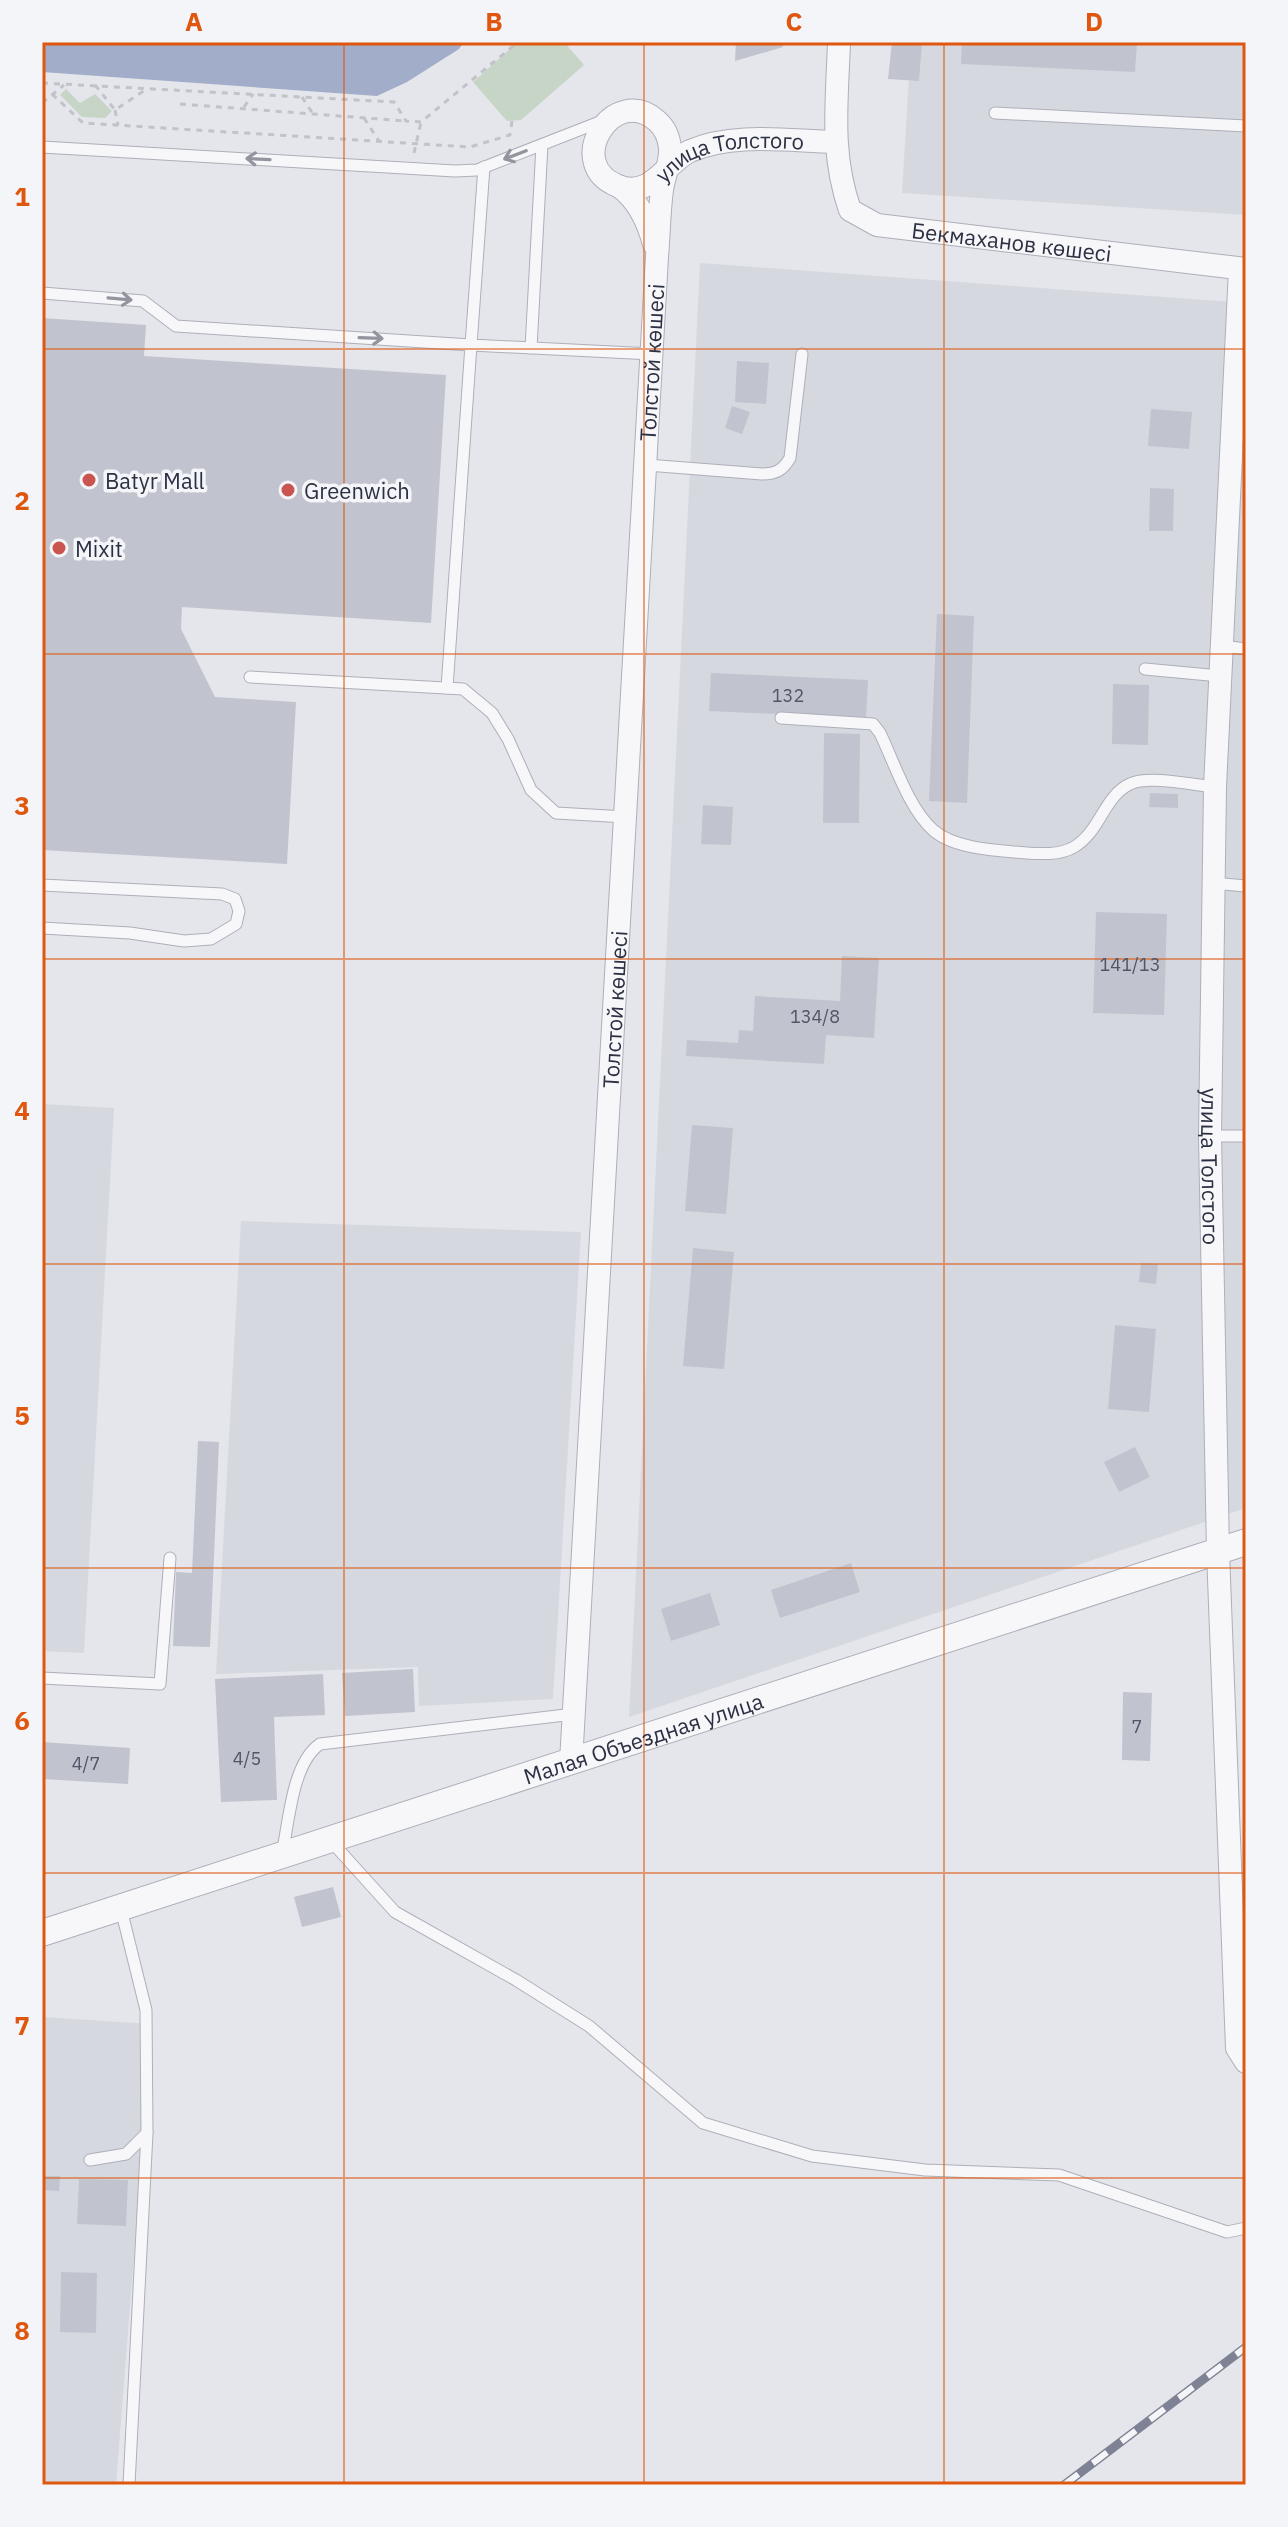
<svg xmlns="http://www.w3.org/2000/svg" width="1288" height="2527" viewBox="0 0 1288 2527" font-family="'IBM Plex Sans',sans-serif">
<rect width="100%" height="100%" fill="#e4e6eb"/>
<g fill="#d6d8e0">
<path d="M 911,42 L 1246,42 L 1246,215 L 902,193 Z"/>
<path d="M 700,263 L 1246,303 L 1246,1508 L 629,1717 Z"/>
<path d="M 42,1104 L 114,1108 L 84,1653 L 42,1651 Z"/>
<path d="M 241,1221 L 581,1232 L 553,1699 L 419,1706 L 418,1667 L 216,1674 Z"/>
<path d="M 42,2017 L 152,2024 L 116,2485 L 42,2485 Z"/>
</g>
<g fill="#c6d5c5">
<path d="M 518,42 L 564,42 L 584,65 L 521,120 L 507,121 L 473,82 Z"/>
<path d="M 66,89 L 80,103 L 95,94 L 112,111 L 105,118 L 82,117 L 60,95 Z"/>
</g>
<path fill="#a1adc9" d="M 42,42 L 464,42 L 459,49 L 407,82 L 377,96 L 42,72 Z"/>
<g fill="#c1c4ce">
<path d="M 736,42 L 783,42 L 783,47 L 735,61 Z"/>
<path d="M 892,42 L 922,42 L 919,81 L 888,79 Z"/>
<path d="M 962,42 L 1137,42 L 1135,72 L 961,64 Z"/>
<path d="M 42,318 L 146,325 L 144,356 L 446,375 L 431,623 L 182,607 L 181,629 L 215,697 L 296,702 L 287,864 L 42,850 Z"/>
<path d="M 737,361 L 769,363 L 766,404 L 735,402 Z"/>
<path d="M 732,406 L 750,412 L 742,434 L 725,428 Z"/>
<path d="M 1151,409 L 1192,412 L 1189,449 L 1148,446 Z"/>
<path d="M 1150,488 L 1174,489 L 1173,531 L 1149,531 Z"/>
<path d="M 937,614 L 974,616 L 967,803 L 929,801 Z"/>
<path d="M 711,673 L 868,680 L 866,718 L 709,711 Z"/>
<path d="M 1113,684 L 1149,685 L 1148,745 L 1112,744 Z"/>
<path d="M 824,733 L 860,734 L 859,823 L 823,823 Z"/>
<path d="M 1150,793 L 1178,794 L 1178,808 L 1149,807 Z"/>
<path d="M 703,805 L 733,807 L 731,845 L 701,844 Z"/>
<path d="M 1096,912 L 1167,914 L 1164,1015 L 1093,1013 Z"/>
<path d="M 842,956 L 879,958 L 874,1038 L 826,1035 L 824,1064 L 686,1056 L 687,1040 L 738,1043 L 739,1030 L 753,1031 L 755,996 L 840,1001 Z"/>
<path d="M 692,1125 L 733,1128 L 726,1214 L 685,1211 Z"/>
<path d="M 693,1248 L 734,1252 L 724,1369 L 683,1366 Z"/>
<path d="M 1141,1263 L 1158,1264 L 1156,1284 L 1139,1282 Z"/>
<path d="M 1115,1325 L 1156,1329 L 1149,1412 L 1108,1409 Z"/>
<path d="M 198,1441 L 219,1442 L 210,1647 L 173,1646 L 176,1572 L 192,1573 Z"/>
<path d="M 1135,1447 L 1150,1477 L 1119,1492 L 1104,1462 Z"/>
<path d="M 851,1563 L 860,1592 L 780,1618 L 771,1590 Z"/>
<path d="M 710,1593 L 720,1625 L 671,1641 L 661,1609 Z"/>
<path d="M 413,1669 L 415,1712 L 345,1716 L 342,1673 Z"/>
<path d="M 323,1674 L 325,1715 L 274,1717 L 277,1800 L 221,1802 L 215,1679 Z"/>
<path d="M 1123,1692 L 1152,1693 L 1150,1761 L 1122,1760 Z"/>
<path d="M 42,1742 L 130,1748 L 128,1784 L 42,1779 Z"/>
<path d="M 333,1887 L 341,1917 L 302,1927 L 294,1897 Z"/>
<path d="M 42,2176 L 60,2176 L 59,2191 L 42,2190 Z"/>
<path d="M 79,2179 L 128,2180 L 126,2226 L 77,2224 Z"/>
<path d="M 61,2272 L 97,2273 L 96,2333 L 60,2332 Z"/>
</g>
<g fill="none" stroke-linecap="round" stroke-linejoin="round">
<g stroke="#adafb9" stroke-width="13">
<g id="service">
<path d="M 995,113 L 1246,126"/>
<path d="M 42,147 L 455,171 L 477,170 L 602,121"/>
<path d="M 484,167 L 471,345 L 652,354"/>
<path d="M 42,293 L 143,301 L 176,326 L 471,345 L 447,688"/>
<path d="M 531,348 L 542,145"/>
<path d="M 647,465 L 762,474 C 776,474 783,470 790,458 L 802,354"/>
<path d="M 1222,646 L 1246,649"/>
<path d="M 1145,669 L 1220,676"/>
<path d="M 250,677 L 463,689 L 492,713 L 508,739 L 531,790 L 556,813 L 626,817"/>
<path d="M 781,718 L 873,724 L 880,733 C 894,762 909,809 933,830 C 952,847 989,850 1014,852 C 1033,853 1057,857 1074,847 C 1100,832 1104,796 1130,784 C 1148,775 1194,785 1215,787"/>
<path d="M 1212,883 L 1246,886"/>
<path d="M 42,885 L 222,894 L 235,899 L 239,911 L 236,924 L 211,939 L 184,941 L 130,933 L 42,928"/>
<path d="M 1210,1136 L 1246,1136"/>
<path d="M 42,1678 L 160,1684 L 170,1558"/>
<path d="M 330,1840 L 395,1912 L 516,1980 L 589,2026 L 703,2123 L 812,2156 L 925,2170 L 1059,2175 L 1227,2232 L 1246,2228"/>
<path d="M 282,1854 C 289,1822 292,1763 320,1744 L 574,1714"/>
<path d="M 121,1909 L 146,2010 L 147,2133"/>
<path d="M 90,2160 L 126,2154 L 147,2133 L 129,2485"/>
</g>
</g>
<g stroke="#adafb9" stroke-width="24">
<g id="minor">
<path id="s1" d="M 839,42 C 837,102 830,153 850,210 L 877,225 L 1246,269"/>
<path d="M 620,187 C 638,200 648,222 654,244"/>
<path id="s2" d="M 1240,269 L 1215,787 L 1210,1136 L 1218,1552 L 1237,2048 L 1246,2062"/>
<path id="s3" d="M 571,1762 L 657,257 C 659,235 659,212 662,190 C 664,176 671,162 670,148 C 669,138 665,128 657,121 C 614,82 562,164 618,186 C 651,199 665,163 690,151 C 734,132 787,141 835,142"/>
</g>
</g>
<g stroke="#adafb9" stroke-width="28">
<g id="tertiary">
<path id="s4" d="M 42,1933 L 1246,1542"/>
</g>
</g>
<g stroke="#c2c3ca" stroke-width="3" stroke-dasharray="6 6" stroke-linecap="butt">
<path d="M 42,83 L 394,102 L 406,121 L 421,122 L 518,42"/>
<path d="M 95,85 L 115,110 L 145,90"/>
<path d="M 52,94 L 83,123 L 470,147 L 510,135 L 512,121"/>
<path d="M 42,97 L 46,100 L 64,85"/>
<path d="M 302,97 L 313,114"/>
<path d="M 180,104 L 406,121"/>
<path d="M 244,107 L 253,94"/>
<path d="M 115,110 L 118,125"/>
<path d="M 364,118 L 379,141"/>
<path d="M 414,153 L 421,122"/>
</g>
<use href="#service" stroke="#f7f7fa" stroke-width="11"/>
<use href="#minor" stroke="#f7f7fa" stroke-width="22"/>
<use href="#tertiary" stroke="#f7f7fa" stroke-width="26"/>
<g stroke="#7e8294" stroke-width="9">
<path id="rail" d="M 1064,2485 L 1246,2347"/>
</g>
<use href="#rail" stroke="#f4f5f8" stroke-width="6" stroke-dasharray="18" stroke-linecap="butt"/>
</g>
<defs><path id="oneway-shaft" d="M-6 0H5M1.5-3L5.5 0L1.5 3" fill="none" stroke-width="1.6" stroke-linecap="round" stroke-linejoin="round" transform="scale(2)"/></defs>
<g stroke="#92949e">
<use href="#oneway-shaft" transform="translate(515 155) rotate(159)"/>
<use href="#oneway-shaft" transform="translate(258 159) rotate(-177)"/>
<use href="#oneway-shaft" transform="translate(120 299) rotate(5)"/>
<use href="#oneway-shaft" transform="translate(371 338) rotate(2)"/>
</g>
<path fill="none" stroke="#df570f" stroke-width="2" stroke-opacity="0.55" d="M 344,42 L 344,2485M 644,42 L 644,2485M 944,42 L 944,2485M 42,349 L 1246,349M 42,654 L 1246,654M 42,959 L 1246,959M 42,1264 L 1246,1264M 42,1568 L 1246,1568M 42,1873 L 1246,1873M 42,2178 L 1246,2178"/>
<g fill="#ca544f" stroke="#f4f5f8" stroke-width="3">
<circle cx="89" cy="480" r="8"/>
<circle cx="288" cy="490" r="8"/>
<circle cx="59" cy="548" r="8"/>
</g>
<g text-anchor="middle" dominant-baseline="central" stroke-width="7" stroke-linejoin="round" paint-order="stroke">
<g font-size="18" fill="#515566">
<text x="788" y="695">132</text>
<text x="1130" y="964">141/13</text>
<text x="815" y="1016">134/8</text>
<text x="1137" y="1726">7</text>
<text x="247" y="1758">4/5</text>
<text x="86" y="1763">4/7</text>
</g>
<g font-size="22" fill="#2c3043" stroke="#f4f5f8">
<text stroke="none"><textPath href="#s3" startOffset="1904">улица Толстого</textPath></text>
<text stroke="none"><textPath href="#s1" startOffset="336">Бекмаханов көшесі</textPath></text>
<text stroke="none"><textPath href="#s3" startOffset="1402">Толстой көшесі</textPath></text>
<text stroke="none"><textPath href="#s3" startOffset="754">Толстой көшесі</textPath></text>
<text stroke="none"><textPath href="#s2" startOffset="898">улица Толстого</textPath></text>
<text stroke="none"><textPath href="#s4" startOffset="632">Малая Объездная улица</textPath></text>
</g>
<g font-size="22" fill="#2c3043" stroke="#f4f5f8" text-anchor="start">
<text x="105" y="480">Batyr Mall</text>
<text x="304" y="490">Greenwich</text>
<text x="75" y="548">Mixit</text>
</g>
</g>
<rect width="1288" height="2527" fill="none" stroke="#f4f5f8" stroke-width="88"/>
<rect x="44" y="44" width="1200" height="2439" fill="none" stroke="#df570f" stroke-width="3"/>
<g font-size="26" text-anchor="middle" font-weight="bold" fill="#df570f">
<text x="194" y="31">A</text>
<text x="494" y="31">B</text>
<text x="794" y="31">C</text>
<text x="1094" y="31">D</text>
<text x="22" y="206">1</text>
<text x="22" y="510">2</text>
<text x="22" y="815">3</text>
<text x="22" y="1120">4</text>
<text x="22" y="1425">5</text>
<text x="22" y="1730">6</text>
<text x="22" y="2035">7</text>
<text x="22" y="2340">8</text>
</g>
</svg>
